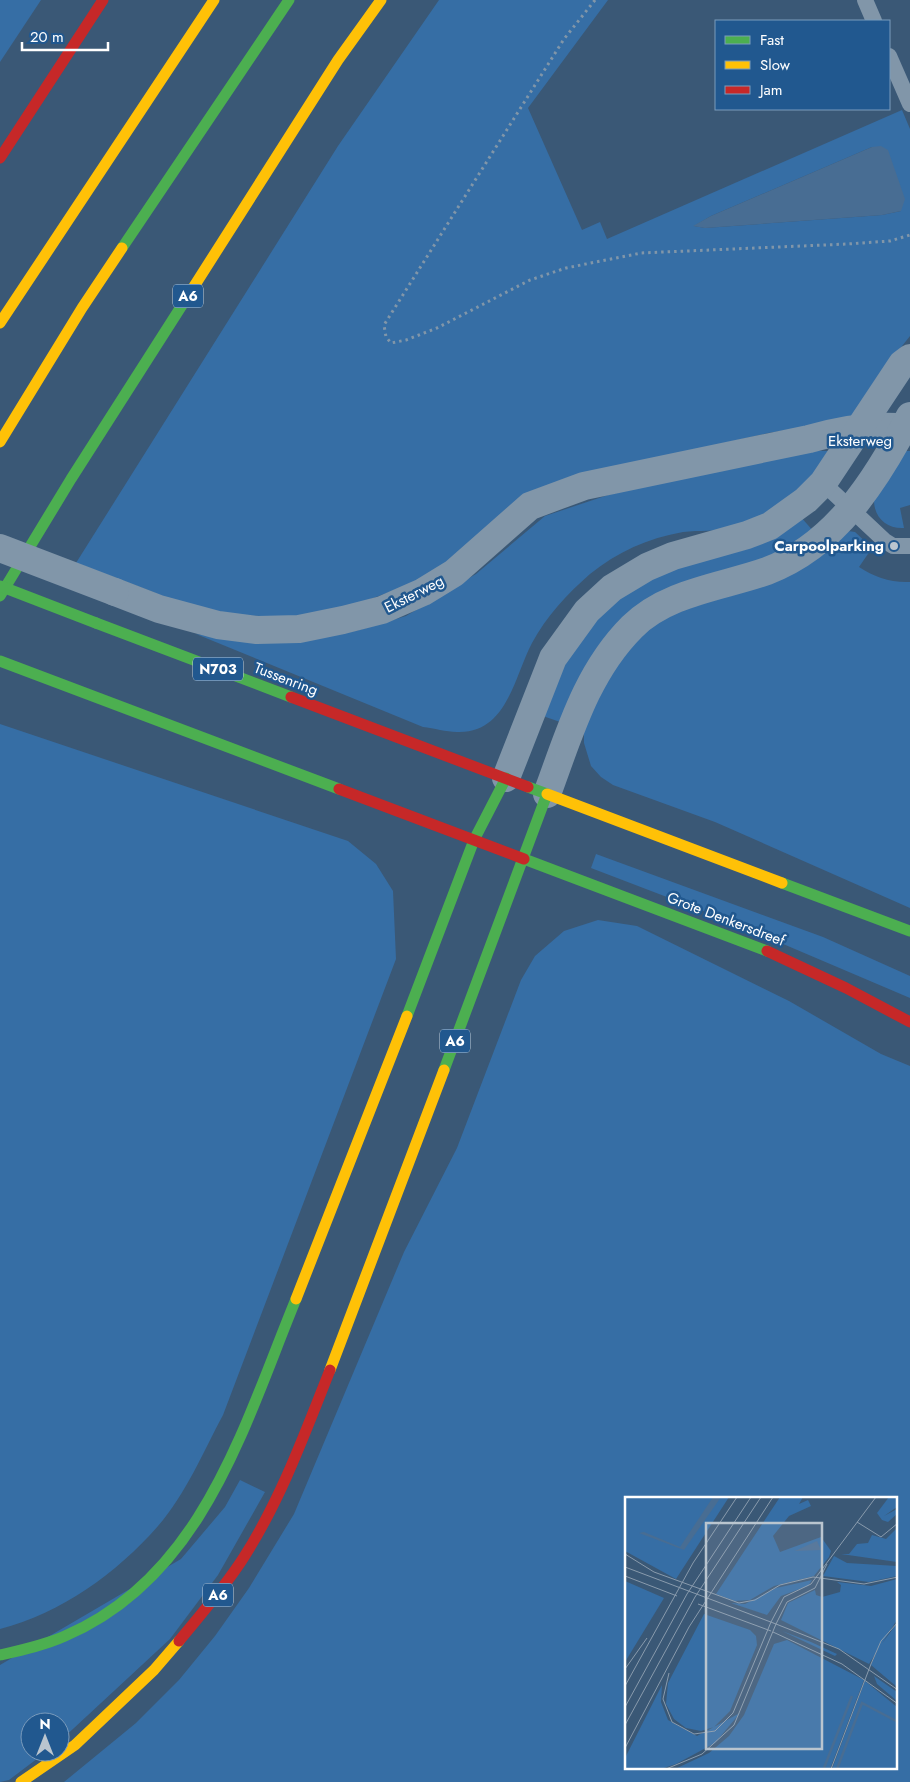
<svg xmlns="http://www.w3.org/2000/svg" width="910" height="1782" viewBox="0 0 910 1782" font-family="Jost,sans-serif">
<rect width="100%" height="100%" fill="#3a5876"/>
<g fill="#366ea5" fill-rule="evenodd">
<path d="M 0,0 L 41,0 L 0,62 Z"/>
<path d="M 439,0 L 608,0 L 528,108 L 582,230 L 600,222 L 607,239 L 902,110 L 910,129 L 910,336 L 875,380 L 850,420 L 768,433 L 607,470 L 456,555 L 433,572 L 405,586 L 347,608 L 291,617 L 228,615 L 180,605 L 153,592 L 76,563 L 338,146 ZM 872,147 L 901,211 L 882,215 L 705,228 L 694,226 L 711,216 Z"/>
<path d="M 809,451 L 830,451 C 821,463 808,489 797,497 C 781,508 750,525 732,528 C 716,532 699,530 683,532 C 648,538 617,552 590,574 C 567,594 546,617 532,643 C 514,677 507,734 457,732 C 446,732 434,728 423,727 L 196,634 L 246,642 L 305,641 L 359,630 L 406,616 L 476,574 L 545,516 L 611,494 Z"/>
<path d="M 903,451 L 910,451 L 910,505 L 900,508 L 904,528 C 887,529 874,518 874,500 Z"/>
<path d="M 800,516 L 814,532 L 776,556 L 676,586 L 563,723 L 540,715 L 558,669 L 589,622 L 636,580 Z"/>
<path d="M 848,531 L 855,532 L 870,546 L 870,551 L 859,567 C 874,577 891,583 910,582 L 910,908 L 715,822 L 613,785 L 601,777 L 591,766 L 584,743 L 584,728 L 604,677 L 641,632 L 673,611 Z"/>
<path d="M 0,724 L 348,841 L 376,864 L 393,891 L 396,959 L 223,1415 C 203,1452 186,1494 158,1526 C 116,1574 61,1613 0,1629 Z"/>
<path d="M 596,854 L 823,937 L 910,976 L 910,998 L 727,920 L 591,868 Z"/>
<path d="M 598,920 L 637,926 L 789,1001 L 881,1054 L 910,1066 L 910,1782 L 64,1782 L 136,1723 L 179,1680 L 215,1636 L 249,1588 L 294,1514 L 404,1252 L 457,1148 L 521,980 L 535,956 L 564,931 ZM 626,1498 L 896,1498 L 896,1768 L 626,1768 Z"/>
<path d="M 240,1480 L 265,1492 L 218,1575 L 170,1639 L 60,1741 L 60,1722 L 30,1722 L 30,1752 L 46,1752 L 9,1780 L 0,1782 L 0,1665 L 181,1559 L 225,1507 Z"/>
</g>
<path fill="#486d93" d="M 881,146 L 888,150 L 905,199 L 901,211 L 882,215 L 705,228 L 693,226 L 711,216 L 872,147 Z"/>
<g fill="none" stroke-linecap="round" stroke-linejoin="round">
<path stroke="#8196a9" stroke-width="3" stroke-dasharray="2.5 4" stroke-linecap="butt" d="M 595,0 L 564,39 L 384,325 L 386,337 L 391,343 L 406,340 L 437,328 L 530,280 L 566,268 L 641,253 L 847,244 L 890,241 L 910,235"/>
<g stroke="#8196a9" stroke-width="16">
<path d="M 865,0 L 874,21"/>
<path d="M 889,56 L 910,104"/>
<path d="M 823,483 L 885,541 L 893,546 L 910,546"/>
</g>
<g stroke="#8196a9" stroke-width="28">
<path d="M 115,592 L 159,609 L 218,625 L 257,630 L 299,629 L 343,620 L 382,610 L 423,592 L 454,573 L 530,506 L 584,486 L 809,439 C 842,429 876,424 910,428"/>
<path d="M 506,778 L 553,658 L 587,611 L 612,588 L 647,567 L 673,556 L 747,535 L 770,526 L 806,500 L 823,483 L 902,364 L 910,358"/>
<path d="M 547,794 C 569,735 586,673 632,627 C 667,592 722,587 767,571 C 836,545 877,479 910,416"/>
</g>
<g stroke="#4caf50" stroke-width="11">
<path d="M 122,248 L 289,0"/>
<path d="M 0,596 L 71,479 L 186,299"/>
<path d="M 96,623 L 291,697"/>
<path d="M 0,661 L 339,789"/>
<path d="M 524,859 L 767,951"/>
<path d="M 782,883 L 910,931"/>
<path d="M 407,1016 L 474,840 L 506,778"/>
<path d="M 444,1070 L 547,794 L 528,787"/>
<path d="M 0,1655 C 22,1650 45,1645 65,1636 C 203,1577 244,1425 296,1299"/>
</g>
<g stroke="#ffc107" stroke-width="11">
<path d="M 186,299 L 338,60 L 381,0"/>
<path d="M 0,323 L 214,0"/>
<path d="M 0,442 L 82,308 L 122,248"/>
<path d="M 547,794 L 782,883"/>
<path d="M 296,1299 L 407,1016"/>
<path d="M 330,1370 L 444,1070"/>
<path d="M 21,1782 L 75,1745 L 154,1670 L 179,1641"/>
</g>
<g stroke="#c62828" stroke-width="11">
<path d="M 0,158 L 103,0"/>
<path d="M 291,697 L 528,787"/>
<path d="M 339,789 L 524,859"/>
<path d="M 767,951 L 846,988 L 910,1022"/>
<path d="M 179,1641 C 202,1613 225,1587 244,1557 C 281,1499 305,1433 330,1370"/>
</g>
<path stroke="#8196a9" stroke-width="28" d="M 0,548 L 115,592"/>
<path stroke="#4caf50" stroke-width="11" d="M 0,586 L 96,623"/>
</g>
<circle fill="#bac5cf" stroke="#21588f" stroke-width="2" cx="894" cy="546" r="5"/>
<g text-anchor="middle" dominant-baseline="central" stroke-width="5" stroke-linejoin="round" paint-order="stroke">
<g fill="#21588f" stroke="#bccddd" stroke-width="1">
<rect x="173" y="284.5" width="30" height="23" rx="4"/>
<rect x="193" y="657.5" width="50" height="23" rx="4"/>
<rect x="440" y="1029.5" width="30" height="23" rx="4"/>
<rect x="203" y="1583.5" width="30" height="23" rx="4"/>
</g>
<g font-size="14" font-weight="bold" fill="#fff">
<text x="188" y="296">A6</text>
<text x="218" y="669">N703</text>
<text x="455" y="1041">A6</text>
<text x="218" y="1595">A6</text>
</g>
<g font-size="15" fill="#fff" stroke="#21588f">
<text x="860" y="441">Eksterweg</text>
<text transform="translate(414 594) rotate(-27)">Eksterweg</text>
<text transform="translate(286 679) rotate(21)">Tussenring</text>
<text transform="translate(726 919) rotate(21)">Grote Denkersdreef</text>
</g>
<g font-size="15" font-weight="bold" fill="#fff" stroke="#21588f" text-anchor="end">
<text x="884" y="546">Carpoolparking</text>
</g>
</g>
<g transform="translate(625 1497)">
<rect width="272" height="272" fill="#3a5876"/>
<path d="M 0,0 L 104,0 L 51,82 L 0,54 ZM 155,0 L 178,0 L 174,7 L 183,3 L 186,9 L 164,19 L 148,39 L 155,55 L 196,40 L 206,54 L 204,60 L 189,79 L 149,89 L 125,103 L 110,104 L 91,97 ZM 264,0 L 272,0 L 272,10 L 259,19 L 272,12 L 272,17 L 263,25 L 257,23 L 252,16 ZM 272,31 L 272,65 L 216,57 L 224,57 L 232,47 L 243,46 L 247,38 L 261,42 ZM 209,59 L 222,66 L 272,69 L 272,79 L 244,85 L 198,79 ZM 272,82 L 272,123 L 244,167 L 156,123 L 163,106 L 190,93 L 191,98 L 197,100 L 215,95 L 216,88 L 212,85 L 246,89 ZM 187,83 L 183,89 L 156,99 L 142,118 L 106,106 L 120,107 L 151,91 ZM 0,84 L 39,101 L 0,165 ZM 79,117 L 125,133 L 131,139 L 132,148 L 105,214 L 89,230 L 76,234 L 61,231 L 49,222 L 41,207 L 43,186 ZM 272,126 L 272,190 L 246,168 L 253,152 ZM 157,134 L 186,145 L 212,157 L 210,159 ZM 162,143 L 239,183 L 205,272 L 50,272 L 84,256 L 104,239 L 119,218 L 149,147 ZM 249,179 L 272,195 L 272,204 L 252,187 ZM 240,184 L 272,210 L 272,272 L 207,272 ZM 37,188 L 36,205 L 43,223 L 72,239 L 115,216 L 90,246 L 51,267 L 36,272 L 0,272 L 0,261 Z" fill="#366ea5"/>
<path d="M 88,0 L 96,0 L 59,53 L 14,36 L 19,35 L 55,50 ZM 192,44 L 196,53 L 169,54 L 172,53 Z" fill="#486d93"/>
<path fill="none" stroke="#486d93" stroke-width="2.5" d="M 199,271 L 227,199M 212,272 L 237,206 L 273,225"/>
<path fill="none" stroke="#899bad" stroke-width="1" d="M 232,25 L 256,40 L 273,26M 0,57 L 29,75 L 114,106 L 130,103 L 155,88 L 188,80 L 239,87 L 273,80M 202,67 L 190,91 L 162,105 L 151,127 L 214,152 L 273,193M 0,70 L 151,127 L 109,228 L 77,257 L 41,272M 0,79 L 52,99M 73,107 L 146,134M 146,125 L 159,100 L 186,87 L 251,0M 148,135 L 217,167 L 273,207M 0,172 L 22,141M 44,176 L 38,202 L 47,225 L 69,237 L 90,234 L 108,216 L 146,125M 0,189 L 68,66 L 112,0M 0,210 L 62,97 L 126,0M 0,228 L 70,100 L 136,0M 0,251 L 64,130 L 148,0M 206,272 L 246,167 L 256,144 L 273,125"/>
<path fill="#bac5cf" fill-opacity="0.15" stroke="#bac5cf" stroke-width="2.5" d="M 81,26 L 197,26 L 197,252 L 81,252 Z"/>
<rect width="272" height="272" fill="none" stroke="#fff" stroke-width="2.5"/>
</g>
<rect x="715" y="20" width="175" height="90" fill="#21588f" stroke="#7a9bbc"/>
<rect x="725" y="36" width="25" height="8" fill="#4caf50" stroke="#7a9bbc"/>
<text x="760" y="45" font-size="15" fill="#ffffff">Fast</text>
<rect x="725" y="61" width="25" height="8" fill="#ffc107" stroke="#7a9bbc"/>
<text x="760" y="70" font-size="15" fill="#ffffff">Slow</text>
<rect x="725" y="86" width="25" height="8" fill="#c62828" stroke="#7a9bbc"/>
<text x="760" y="95" font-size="15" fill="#ffffff">Jam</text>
<g transform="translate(45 1737)"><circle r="24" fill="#21588f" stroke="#7a9bbc"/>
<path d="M0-4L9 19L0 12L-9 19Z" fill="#bac5cf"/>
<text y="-8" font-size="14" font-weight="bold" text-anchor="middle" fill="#ffffff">N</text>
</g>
<path d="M22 42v8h86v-8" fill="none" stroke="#ffffff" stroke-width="2.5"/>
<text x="30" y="42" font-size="15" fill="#ffffff" stroke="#21588f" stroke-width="4" paint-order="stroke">20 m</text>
</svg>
